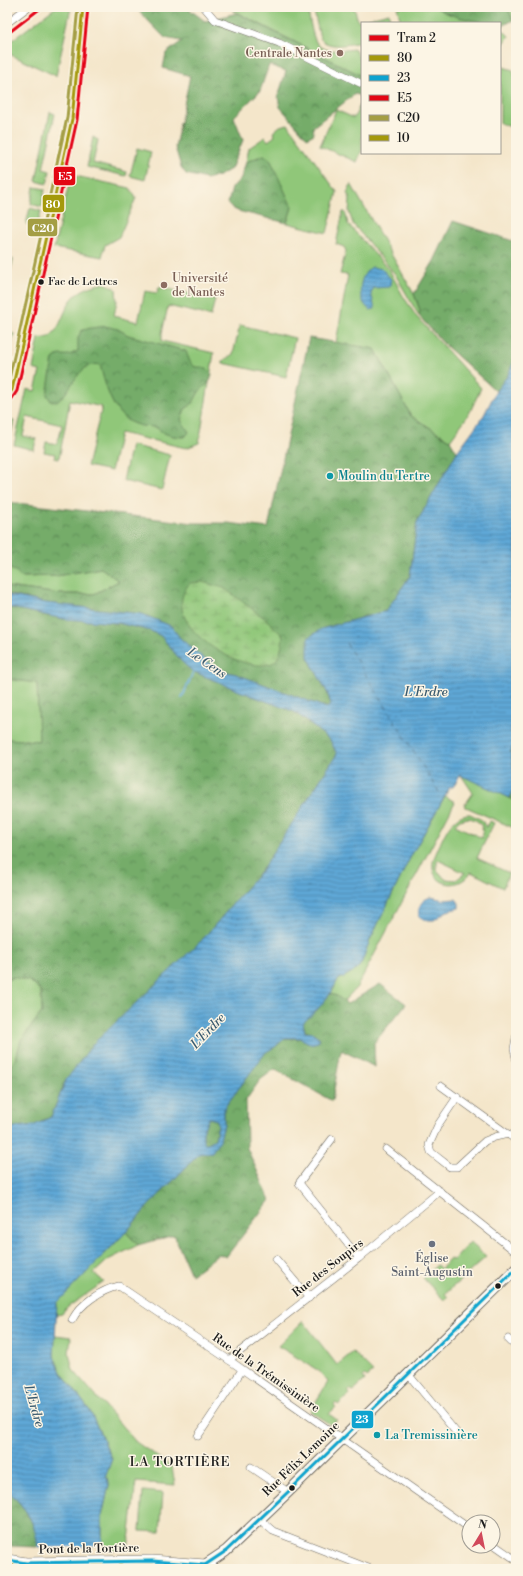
<svg xmlns="http://www.w3.org/2000/svg" width="523" height="1576" viewBox="0 0 523 1576" font-family="'Libre Bodoni',serif">
<defs>
<pattern id="forest-crowns" width="20" height="18" patternUnits="userSpaceOnUse"><rect width="20" height="18" fill="#74ac69"/><path d="M2 6a3 3 0 1 1 6 0M12 15a3 3 0 1 1 6 0" fill="none" stroke="#5e8b56"/></pattern>
<pattern id="wetland-marsh" width="20" height="14" patternUnits="userSpaceOnUse"><rect width="20" height="14" fill="#90c779"/><path d="M1 5h8M5 5V1M11 12h8M15 12V8" fill="none" stroke="#7caa68"/></pattern>
<pattern id="water-rules" width="6" height="5" patternUnits="userSpaceOnUse"><rect width="6" height="5" fill="#5fa7d6"/><path d="M0 2.5h6" fill="none" stroke="#4e87ad"/></pattern>
</defs>
<rect width="100%" height="100%" fill="#fcf5e5"/>
<filter id="ink" filterUnits="userSpaceOnUse"><feTurbulence type="fractalNoise" baseFrequency=".025" numOctaves="2"/><feDisplacementMap in="SourceGraphic" scale="8" xChannelSelector="R" yChannelSelector="G"/><feConvolveMatrix kernelMatrix="1 2 1 2 8 2 1 2 1" color-interpolation-filters="sRGB"/></filter>
<filter id="wash" filterUnits="userSpaceOnUse"><feTurbulence type="fractalNoise" baseFrequency=".012" numOctaves="4" result="noise"/><feDisplacementMap in="SourceGraphic" scale="16" xChannelSelector="R" yChannelSelector="G"/><feGaussianBlur stdDeviation="0.9" result="paint"/><feColorMatrix in="noise" values="0 0 0 0 0 0 0 0 0 0 0 0 0 0 0 0 0 1.4 0 .05"/><feComposite in="paint" operator="in"/></filter>
<g filter="url(#wash)">
<rect width="100%" height="100%" fill="#f4e6ca"/>
<g fill="#90c779" stroke="#56724a" fill-rule="evenodd">
<path d="M 56,7 L 71,8 L 56,76 L 7,53 L 7,44 Z"/>
<path d="M 247,7 L 307,7 C 316,46 311,54 355,49 L 362,65 L 362,76 L 232,10 Z"/>
<path d="M 313,7 L 354,7 L 358,21 L 389,13 L 390,23 L 362,23 L 362,42 C 349,44 329,50 320,38 Z"/>
<path d="M 397,7 L 435,7 L 446,13 L 485,23 L 401,23 Z"/>
<path d="M 507,7 L 516,7 L 516,19 L 513,20 Z"/>
<path d="M 500,27 L 509,36 L 500,49 Z"/>
<path d="M 500,66 L 513,70 L 516,80 L 516,129 L 500,123 L 500,78 L 503,70 Z"/>
<path d="M 361,103 L 362,150 L 357,162 L 320,146 L 336,110 L 354,118 Z"/>
<path d="M 50,112 L 55,114 L 43,169 L 50,171 L 47,184 L 36,181 Z"/>
<path d="M 288,124 L 337,192 L 327,233 L 287,223 L 292,207 L 264,155 L 246,162 L 249,148 L 265,137 L 268,141 L 275,136 L 273,132 L 280,126 Z"/>
<path d="M 93,137 L 98,140 L 93,163 L 127,172 L 126,176 L 87,167 Z"/>
<path d="M 137,148 L 151,152 L 145,180 L 130,176 Z"/>
<path d="M 71,175 L 130,188 L 136,198 L 119,237 L 105,245 L 102,257 L 54,248 Z"/>
<path d="M 351,184 L 414,294 L 420,310 L 419,316 L 395,274 L 353,224 L 349,212 L 350,199 L 347,193 Z"/>
<path d="M 34,187 L 45,189 L 42,207 L 31,204 Z"/>
<path d="M 30,208 L 41,211 L 37,227 L 26,224 Z"/>
<path d="M 343,212 L 345,212 L 348,224 L 390,271 L 402,294 L 416,316 L 481,388 L 469,414 L 450,440 L 411,416 L 375,349 L 336,343 L 348,275 L 340,274 L 346,251 L 344,247 L 336,244 Z"/>
<path d="M 13,259 L 13,260 L 7,287 L 7,262 Z"/>
<path d="M 105,283 L 116,289 L 117,301 L 114,316 L 138,322 L 145,291 L 157,293 L 159,287 L 215,299 L 211,316 L 168,306 L 162,333 L 162,341 L 214,353 L 199,443 L 186,448 L 120,433 L 111,471 L 87,466 L 102,407 L 70,400 L 59,459 L 54,458 L 55,454 L 44,452 L 46,442 L 57,444 L 62,425 L 27,417 L 23,436 L 36,439 L 34,450 L 14,445 L 27,389 L 35,391 L 40,371 L 33,369 L 39,338 C 59,342 62,311 72,299 C 80,289 93,285 105,283 Z"/>
<path d="M 240,325 L 295,338 L 286,377 L 223,363 L 223,361 L 233,354 Z"/>
<path d="M 7,332 L 14,334 L 7,364 Z"/>
<path d="M 7,420 L 14,421 L 9,441 L 7,440 Z"/>
<path d="M 131,445 L 170,455 L 162,490 L 123,481 Z"/>
<path d="M 7,566 L 21,577 L 56,576 L 101,568 L 119,581 L 94,594 L 60,594 L 7,587 Z"/>
<path d="M 7,679 L 37,683 L 40,741 L 7,739 Z"/>
<path d="M 461,775 L 516,801 L 516,829 L 464,806 L 473,793 Z"/>
<path d="M 445,796 L 455,802 L 357,987 L 343,1002 L 337,996 L 330,994 L 338,980 L 356,970 L 361,964 L 370,940 L 411,856 Z"/>
<path d="M 470,814 L 482,820 L 486,828 L 490,821 L 494,823 L 477,858 L 509,873 L 503,888 L 471,872 C 457,894 426,883 434,858 C 442,841 449,814 470,814 ZM 468,818 C 479,819 485,827 482,838 L 455,825 L 460,820 ZM 437,860 L 438,860 L 465,873 L 456,880 L 445,879 L 437,870 Z"/>
<path d="M 13,977 L 30,981 L 41,991 L 42,1012 L 21,1040 L 16,1059 L 8,1069 L 10,1101 L 7,1109 L 7,980 Z"/>
<path d="M 126,1232 L 138,1245 L 108,1260 L 94,1273 L 104,1282 L 68,1307 L 62,1314 L 56,1315 L 57,1303 Z"/>
<path d="M 470,1242 L 486,1257 L 445,1294 L 448,1297 L 444,1300 L 423,1278 L 437,1265 L 441,1269 L 450,1259 L 453,1260 Z"/>
<path d="M 303,1321 L 337,1365 L 353,1352 L 373,1372 L 367,1377 L 365,1375 L 363,1377 L 365,1380 L 353,1391 L 350,1389 L 348,1391 L 350,1394 L 338,1405 L 336,1403 L 334,1405 L 336,1407 L 329,1414 L 337,1420 L 331,1425 L 310,1411 L 328,1382 L 319,1371 L 278,1346 Z"/>
<path d="M 55,1335 L 71,1337 L 69,1353 L 73,1370 L 136,1442 L 172,1467 L 175,1485 L 136,1482 L 128,1549 L 102,1550 L 102,1516 L 109,1485 L 106,1475 L 112,1458 L 90,1411 L 61,1372 L 54,1356 Z"/>
<path d="M 143,1491 L 163,1493 L 160,1532 L 140,1531 Z"/>
</g>
<g fill="url(#forest-crowns)" stroke="#486442">
<path d="M 135,7 L 186,7 L 205,21 L 237,13 L 362,76 L 362,96 L 355,94 L 313,127 L 314,134 L 307,138 L 280,107 L 278,97 L 286,71 L 269,65 L 260,91 L 234,117 L 243,140 L 231,169 L 219,176 L 206,179 L 186,174 L 181,167 L 175,147 L 190,76 L 163,68 L 166,53 L 182,41 L 165,38 Z"/>
<path d="M 435,7 L 507,7 L 513,20 L 501,27 L 500,23 C 478,23 454,18 435,7 Z"/>
<path d="M 264,155 L 270,159 L 292,207 L 287,223 L 238,211 L 232,208 L 228,203 L 232,188 L 241,178 L 246,162 Z"/>
<path d="M 453,221 L 516,242 L 516,356 L 508,375 L 496,391 L 444,344 L 419,316 L 420,310 L 414,294 L 434,261 Z"/>
<path d="M 105,326 L 118,329 L 128,335 L 186,351 C 194,378 199,359 212,374 C 209,388 204,384 199,392 C 194,400 194,404 185,409 L 181,420 L 189,432 L 185,437 C 178,437 170,436 164,433 C 160,431 157,427 153,427 C 148,426 143,427 138,425 C 113,419 106,387 100,365 C 80,359 71,392 58,401 L 51,401 L 47,395 L 53,359 C 59,353 62,356 69,355 C 72,354 75,352 78,351 L 78,338 L 81,331 C 89,327 97,328 105,326 Z"/>
<path d="M 309,338 L 375,349 L 411,416 L 450,440 L 457,452 L 417,522 L 410,576 L 386,611 L 321,629 L 308,657 L 327,692 L 331,705 L 327,708 L 236,674 L 222,671 L 208,662 L 180,638 L 171,626 L 142,614 L 46,603 L 7,594 L 7,587 L 60,594 L 94,594 L 119,581 L 101,568 L 56,576 L 21,577 L 7,566 L 7,502 L 194,523 L 228,523 L 268,528 Z"/>
<path d="M 7,607 L 64,619 L 118,623 L 151,631 L 161,636 L 182,662 L 192,671 L 242,692 L 295,712 L 330,740 L 337,754 L 261,871 L 202,940 L 66,1080 L 51,1117 L 35,1125 L 15,1127 L 7,1130 L 7,1109 L 10,1101 L 8,1069 L 16,1059 L 21,1040 L 42,1012 L 41,991 L 30,981 L 13,977 L 7,980 L 7,739 L 39,741 L 37,683 L 7,679 Z"/>
<path d="M 513,747 L 516,747 L 516,801 L 510,798 C 517,782 514,769 510,752 Z"/>
<path d="M 380,984 L 406,1004 L 374,1043 L 375,1067 L 341,1050 L 332,1101 L 275,1069 L 260,1080 L 246,1100 L 247,1148 L 270,1200 L 226,1257 L 219,1254 L 191,1275 L 174,1235 L 138,1245 L 126,1232 L 148,1206 L 199,1154 L 212,1152 L 224,1124 L 224,1108 L 266,1051 L 275,1047 L 285,1038 L 300,1038 L 311,1044 L 320,1038 L 313,1033 L 305,1032 L 303,1023 L 330,994 L 337,996 L 347,1004 Z"/>
<path d="M 209,1118 L 217,1120 L 218,1125 L 215,1139 L 208,1143 L 204,1143 C 201,1135 204,1126 209,1118 Z"/>
<path d="M 7,1490 C 24,1506 36,1523 39,1547 L 9,1546 Z"/>
</g>
<path fill="url(#wetland-marsh)" stroke="#56724a" d="M 202,582 L 224,588 L 267,620 L 283,636 C 282,644 281,657 274,662 C 248,679 153,624 190,583 Z"/>
<g fill="url(#water-rules)" stroke="#3e6279" fill-rule="evenodd">
<path d="M 372,267 L 382,269 L 391,279 L 390,287 L 374,288 L 371,293 L 375,309 L 370,310 C 356,300 358,275 372,267 Z"/>
<path d="M 516,356 L 516,713 C 515,720 510,727 511,733 L 515,735 L 516,732 L 516,747 L 513,747 L 510,752 C 514,769 517,782 510,798 L 460,775 L 453,787 L 450,787 L 411,856 L 370,940 L 361,964 L 356,970 L 338,980 L 330,994 L 317,1010 L 303,1023 L 305,1032 L 313,1033 L 320,1038 L 318,1042 L 311,1044 L 300,1038 L 285,1038 L 275,1047 L 266,1052 L 224,1108 L 224,1124 L 220,1140 L 212,1152 L 199,1154 L 148,1206 L 126,1232 L 57,1303 L 54,1356 L 61,1372 L 90,1411 L 112,1459 L 106,1475 L 109,1485 L 102,1516 L 102,1550 L 39,1569 C 38,1533 35,1516 7,1490 L 7,1130 L 15,1127 L 35,1125 L 51,1117 L 66,1080 L 93,1044 L 202,940 L 261,871 L 337,754 L 330,740 L 295,712 L 242,692 L 192,671 L 182,662 L 161,636 L 151,631 L 118,623 L 64,619 L 7,607 L 7,595 L 46,603 L 142,614 L 171,626 L 180,638 L 208,662 L 222,671 L 236,674 L 327,708 L 331,704 L 327,692 L 308,657 L 308,638 L 321,629 L 386,611 L 410,576 L 417,522 L 457,452 L 484,415 L 496,391 L 508,375 ZM 209,1118 L 217,1120 L 218,1125 L 215,1139 L 208,1143 L 204,1143 C 201,1135 204,1126 209,1118 Z"/>
<path d="M 431,897 L 444,900 L 456,899 L 459,903 L 459,908 L 447,911 L 434,920 L 425,920 L 419,916 C 418,906 421,900 431,897 Z"/>
</g>
<path fill="#f4e6ca" d="M 104,1546 L 102,1569 L 37,1569 L 37,1548 Z"/>
<g fill="none" stroke-linecap="round" stroke-linejoin="round">
<path stroke="#5fa7d6" stroke-width="2" d="M 182,698 L 194,670"/>
<path stroke="#3a5b70" stroke-width="1" stroke-dasharray="5 4" stroke-linecap="butt" d="M 346,643 L 439,792"/>
</g>
</g>
<g filter="url(#ink)">
<g fill="none" stroke-linecap="round" stroke-linejoin="round">
<g stroke="#686359" stroke-width="8">
<g id="street">
<path d="M 204,7 L 215,20 L 279,43 L 362,84"/>
<path d="M 7,23 L 28,7"/>
<path d="M 7,397 L 12,390 L 72,119 L 83,7"/>
<path d="M 516,1038 L 514,1049 L 516,1058"/>
<path d="M 441,1086 L 516,1140"/>
<path d="M 457,1097 L 438,1125 L 429,1145 L 431,1152 L 436,1156 L 450,1167 L 457,1167 L 485,1141 L 495,1137 L 508,1134"/>
<path d="M 332,1139 L 299,1183 L 359,1258"/>
<path d="M 386,1149 L 516,1252"/>
<path d="M 276,1259 L 309,1298"/>
<path d="M 72,1320 C 81,1303 101,1290 119,1286 L 229,1360 L 469,1528"/>
<path d="M 508,1339 L 516,1347"/>
<path d="M 229,1360 L 359,1258 L 440,1191"/>
<path d="M 408,1374 L 460,1437"/>
<path d="M 198,1436 L 242,1370"/>
<path d="M 251,1467 L 288,1492"/>
<path d="M 258,1518 L 273,1531 L 371,1569"/>
<path d="M 493,1544 L 516,1560"/>
</g>
</g>
<g stroke="#686359" stroke-width="12">
<path id="secondary" d="M 205,1565 L 226,1551 L 288,1492 L 516,1269"/>
</g>
<g stroke="#686359" stroke-width="12">
<path id="primary" d="M 7,1560 L 26,1563 L 152,1561 L 205,1565 L 212,1569"/>
</g>
<use href="#street" stroke="#fff" stroke-width="7"/>
<use href="#secondary" stroke="#fff" stroke-width="10"/>
<use href="#primary" stroke="#fff" stroke-width="11"/>
<g stroke="#fcf5e5" stroke-width="6">
<path id="bus-1" d="M 7,397 L 12,390 L 72,119 L 83,7"/>
</g>
<g stroke="#fcf5e5" stroke-width="6">
<g id="bus-2">
<path d="M 7,1560 L 26,1563 L 152,1561 L 205,1565"/>
<path d="M 205,1565 L 226,1551 L 288,1492 L 516,1269"/>
</g>
</g>
<g stroke="#fcf5e5" stroke-width="6">
<path id="bus-3" d="M 11,400 L 17,391 L 77,120 L 88,7"/>
</g>
<g stroke="#fcf5e5" stroke-width="6">
<path id="bus-4" d="M 7,388 L 67,118 L 78,7"/>
</g>
<g stroke="#fcf5e5" stroke-width="6">
<path id="bus-5" d="M 7,1565 L 26,1568 L 152,1566 L 192,1569"/>
</g>
<use href="#bus-1" stroke="#a4990b" stroke-width="3"/>
<use href="#bus-2" stroke="#0ea3cf" stroke-width="3"/>
<use href="#bus-3" stroke="#e30613" stroke-width="3"/>
<use href="#bus-4" stroke="#a49e44" stroke-width="3"/>
<use href="#bus-5" stroke="#a4990b" stroke-width="3"/>
<g stroke="#fcf5e5" stroke-width="6">
<path id="tram-1" d="M 7,34 L 42,7"/>
</g>
<use href="#tram-1" stroke="#e30613" stroke-width="3"/>
</g>
</g>
<g fill="#8d6e63" stroke="#fcf5e5" stroke-width="1.5">
<circle cx="340" cy="53" r="4"/>
<circle cx="164" cy="285" r="4"/>
</g>
<g fill="#1c1c1c" stroke="#fcf5e5" stroke-width="1.5">
<circle cx="41" cy="282" r="3.5"/>
<circle cx="498" cy="1286" r="3.5"/>
<circle cx="292" cy="1488" r="3.5"/>
</g>
<g fill="#0f9aa8" stroke="#fcf5e5" stroke-width="1.5">
<circle cx="330" cy="476" r="4"/>
<circle cx="377" cy="1435" r="4"/>
</g>
<circle fill="#6b7280" stroke="#fcf5e5" stroke-width="1.5" cx="432" cy="1244" r="4"/>
<g text-anchor="middle" dominant-baseline="central" stroke-width="3" stroke-linejoin="round" paint-order="stroke">
<g font-size="11" fill="#1c1c1c" stroke="#fcf5e5" text-anchor="start">
<text x="48" y="282">Fac de Lettres</text>
</g>
<g font-size="12" fill="#785e54" stroke="#fcf5e5" text-anchor="end">
<text x="332" y="53">Centrale Nantes</text>
<text x="172" y="278" text-anchor="start">Université<tspan x="172" dy="14">de Nantes</tspan></text>
</g>
<g font-size="12" fill="#0d838f" stroke="#fcf5e5" text-anchor="start">
<text x="338" y="476">Moulin du Tertre</text>
<text x="385" y="1435">La Tremissinière</text>
</g>
<g font-size="12" fill="#5b616d" stroke="#fcf5e5">
<text x="432" y="1258">Église<tspan x="432" dy="14">Saint-Augustin</tspan></text>
</g>
<g font-size="12" fill="#1c1c1c" stroke="#fcf5e5">
<text transform="translate(328 1268) rotate(-38)">Rue des Soupirs</text>
<text transform="translate(266 1373) rotate(35)">Rue de la Trémissinière</text>
<text transform="translate(301 1459) rotate(-44)">Rue Félix Lemoine</text>
<text transform="translate(89 1549) rotate(-1)">Pont de la Tortière</text>
</g>
<g font-size="13" font-style="italic" fill="#3a5b70" stroke="#fcf5e5">
<text transform="translate(207 663) rotate(34)">Le Cens</text>
<text x="426" y="692">L'Erdre</text>
<text transform="translate(208 1031) rotate(-46)">L'Erdre</text>
<text transform="translate(34 1406) rotate(74)">L'Erdre</text>
</g>
<g font-size="13" letter-spacing="1" fill="#1c1c1c" stroke="#fcf5e5">
<text x="180" y="1462">LA TORTIÈRE</text>
</g>
</g>
<g stroke="#fcf5e5" stroke-width="1.5">
<rect x="53" y="166" width="23" height="20" rx="4" fill="#e30613"/>
<rect x="42" y="194" width="23" height="19" rx="4" fill="#a4990b"/>
<rect x="27" y="218" width="31" height="19" rx="4" fill="#a49e44"/>
<rect x="351" y="1410" width="23" height="19" rx="4" fill="#0ea3cf"/>
</g>
<g font-size="11" text-anchor="middle" font-weight="bold" fill="#fff">
<text x="65" y="180">E5</text>
<text x="53" y="208">80</text>
<text x="43" y="232">C20</text>
<text x="362" y="1423">23</text>
</g>
<rect width="523" height="1576" fill="none" stroke="#fcf5e5" stroke-width="24"/>
<rect x="361" y="22" width="140" height="132" fill="#fcf5e5" stroke="#a29e95"/>
<rect x="369" y="35" width="20" height="6" fill="#e30613" stroke="#a29e95"/>
<text x="397" y="42" font-size="12" fill="#1c1c1c">Tram 2</text>
<rect x="369" y="55" width="20" height="6" fill="#a4990b" stroke="#a29e95"/>
<text x="397" y="62" font-size="12" fill="#1c1c1c">80</text>
<rect x="369" y="75" width="20" height="6" fill="#0ea3cf" stroke="#a29e95"/>
<text x="397" y="82" font-size="12" fill="#1c1c1c">23</text>
<rect x="369" y="95" width="20" height="6" fill="#e30613" stroke="#a29e95"/>
<text x="397" y="102" font-size="12" fill="#1c1c1c">E5</text>
<rect x="369" y="115" width="20" height="6" fill="#a49e44" stroke="#a29e95"/>
<text x="397" y="122" font-size="12" fill="#1c1c1c">C20</text>
<rect x="369" y="135" width="20" height="6" fill="#a4990b" stroke="#a29e95"/>
<text x="397" y="142" font-size="12" fill="#1c1c1c">10</text>
<g transform="translate(481 1534) rotate(10)"><circle r="19" fill="#fcf5e5" stroke="#a29e95"/>
<path d="M0-3L7 15L0 10L-7 15Z" fill="#d1495b"/>
<text y="-6" font-size="11" font-weight="bold" text-anchor="middle" fill="#1c1c1c">N</text>
</g>
</svg>
